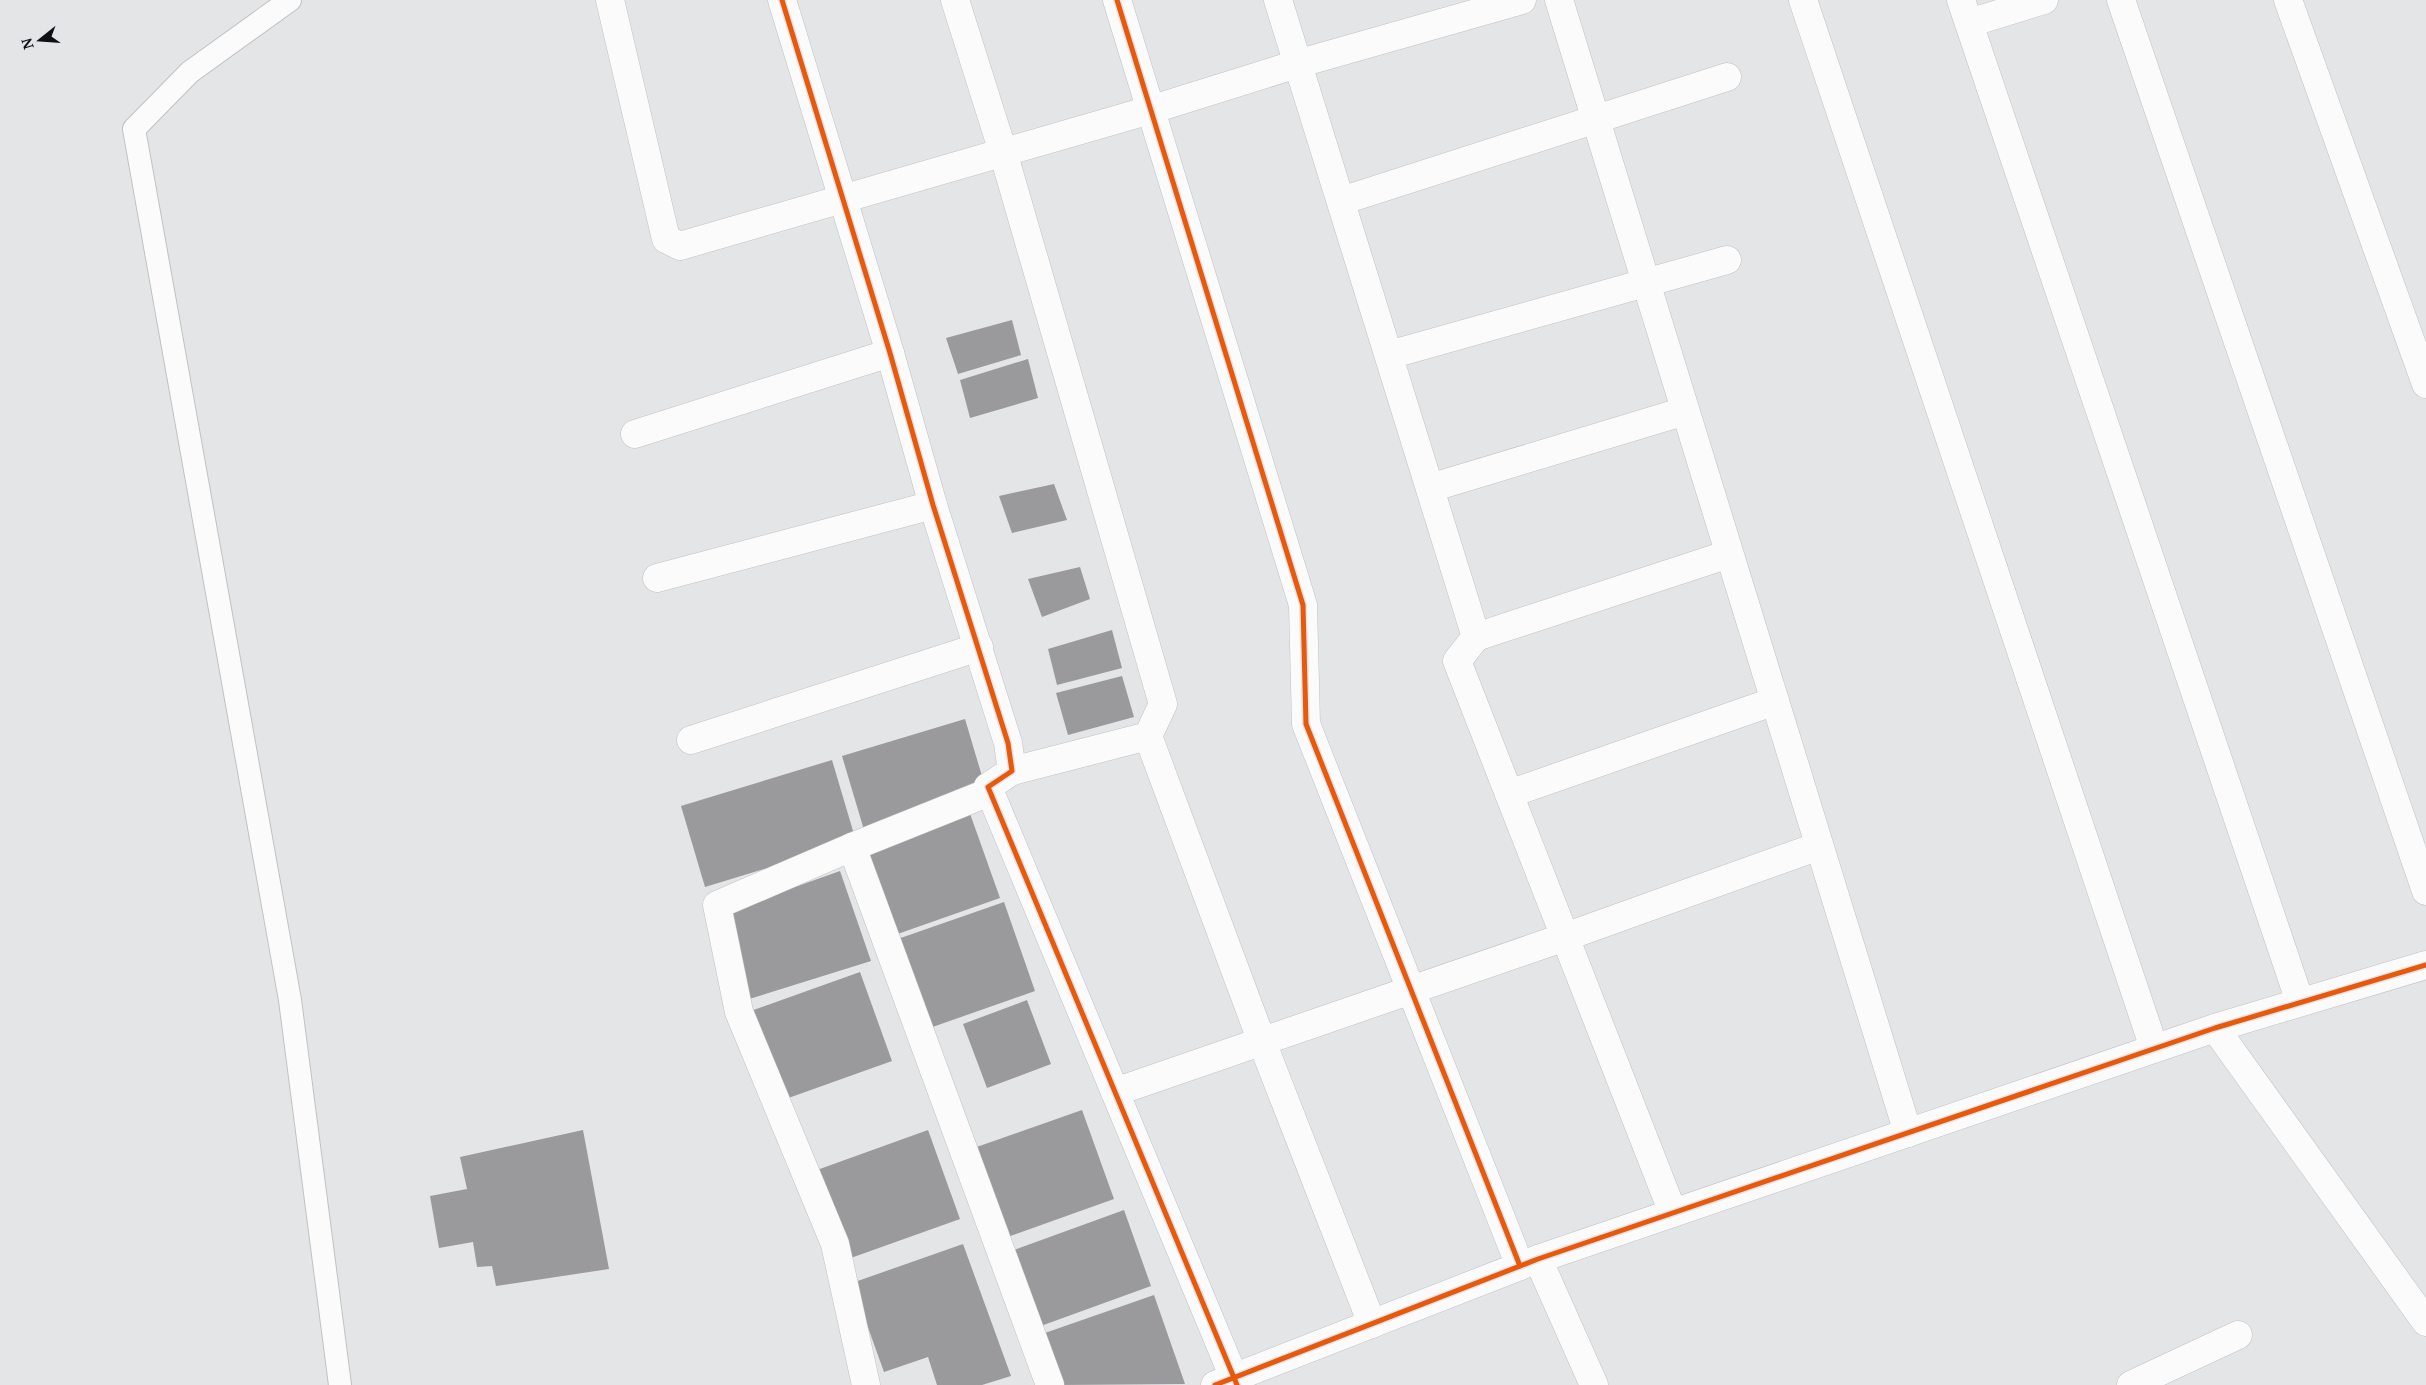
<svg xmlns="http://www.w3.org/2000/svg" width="2426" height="1385" viewBox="0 0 2426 1385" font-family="'Noto Serif',serif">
<rect width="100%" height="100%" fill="#e4e5e7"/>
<g fill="#9a999b">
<path d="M 1012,320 L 1021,355 L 958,374 L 946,338 Z"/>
<path d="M 1028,359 L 1038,398 L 970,418 L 960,380 Z"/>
<path d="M 1054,484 L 1067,520 L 1012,533 L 999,496 Z"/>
<path d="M 1080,567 L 1090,599 L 1042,617 L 1028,579 Z"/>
<path d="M 1112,630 L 1122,668 L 1057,685 L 1048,649 Z"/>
<path d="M 1122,676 L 1134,717 L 1068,735 L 1056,693 Z"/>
<path d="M 965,719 L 987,793 L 864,830 L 842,756 Z"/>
<path d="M 832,760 L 856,841 L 705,887 L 681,806 Z"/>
<path d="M 968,808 L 1000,898 L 889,937 L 857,848 Z"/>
<path d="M 840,871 L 871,961 L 746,1000 L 728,911 Z"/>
<path d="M 1004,902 L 1035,991 L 924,1030 L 892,941 Z"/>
<path d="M 860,972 L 892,1061 L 780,1101 L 748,1012 Z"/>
<path d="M 1027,1000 L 1051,1064 L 987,1088 L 963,1024 Z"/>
<path d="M 1082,1110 L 1114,1199 L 1002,1239 L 971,1149 Z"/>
<path d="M 583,1130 L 609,1269 L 496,1286 L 492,1266 L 477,1267 L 473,1242 L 439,1248 L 430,1196 L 467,1189 L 460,1157 Z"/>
<path d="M 928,1130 L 960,1219 L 848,1259 L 817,1170 Z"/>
<path d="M 1124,1210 L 1151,1286 L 1038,1327 L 1011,1251 Z"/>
<path d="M 963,1244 L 1011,1376 L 982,1385 L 937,1385 L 928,1357 L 884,1372 L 852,1283 Z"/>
<path d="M 1154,1295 L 1185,1384 L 1060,1385 L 1042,1334 Z"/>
</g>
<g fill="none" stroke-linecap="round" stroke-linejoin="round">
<g stroke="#c0c1c2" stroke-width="24">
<path id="service" d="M 290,0 L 190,72 L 134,129 L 290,1000 L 340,1385"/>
</g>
<g stroke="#c0c1c2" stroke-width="29">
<g id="minor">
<path d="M 610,0 L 666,239 L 680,246 L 1150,110 L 1297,64 L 1522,0"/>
<path d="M 782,0 L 890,353 L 933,505 L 1008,743 L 1012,771 L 988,787 L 1237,1385"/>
<path d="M 955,0 L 1003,152 L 1163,704 L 1148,736 L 1012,771"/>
<path d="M 1117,0 L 1303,605 L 1306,724 L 1520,1266"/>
<path d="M 1278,0 L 1476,637 L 1457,661 L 1673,1213"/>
<path d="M 1559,0 L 1908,1133"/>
<path d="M 1803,0 L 2154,1048"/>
<path d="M 1961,0 L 2300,1002"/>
<path d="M 2121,0 L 2426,891"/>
<path d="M 2288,0 L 2426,384"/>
<path d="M 1969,23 L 2044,0"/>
<path d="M 1341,201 L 1727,77"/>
<path d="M 1389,355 L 1727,260"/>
<path d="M 635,434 L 890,353"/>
<path d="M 1430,488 L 1685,411"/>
<path d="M 657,578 L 933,505"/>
<path d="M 1476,637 L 1729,554"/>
<path d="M 1148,736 L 1262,1042 L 1372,1324"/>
<path d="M 691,740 L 979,647"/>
<path d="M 1509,794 L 1775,701"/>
<path d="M 852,847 L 1050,1385"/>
<path d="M 2215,1028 L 2426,1322"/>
<path d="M 1115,1092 L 1565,937 L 1819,846"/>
<path d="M 1538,1259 L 1594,1385"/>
<path d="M 866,1385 L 835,1244 L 739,1012 L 717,905 L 852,847 L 987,793 L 988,787"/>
<path d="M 1215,1385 L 1538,1259 L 2215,1028 L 2426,965"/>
<path d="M 2131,1385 L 2238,1335"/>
</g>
</g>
<use href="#service" stroke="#fbfbfb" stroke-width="22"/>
<use href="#minor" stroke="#fbfbfb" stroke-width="28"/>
<g stroke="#e3e4e8" stroke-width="8">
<g id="cycleway">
<path d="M 782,0 L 890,353 L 933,505 L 1008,743 L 1012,771 L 988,787 L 1237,1385"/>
<path d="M 1117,0 L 1303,605 L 1306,724 L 1520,1266"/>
<path d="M 1215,1385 L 1538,1259 L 2215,1028 L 2426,965"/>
</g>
</g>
<use href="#cycleway" stroke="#e8590c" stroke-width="5"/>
</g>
<g transform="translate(40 40) rotate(253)" stroke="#e3e4e8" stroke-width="4" paint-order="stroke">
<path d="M0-4L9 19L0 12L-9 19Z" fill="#0f1011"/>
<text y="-8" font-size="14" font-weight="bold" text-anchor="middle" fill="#0f1011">N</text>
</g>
</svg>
